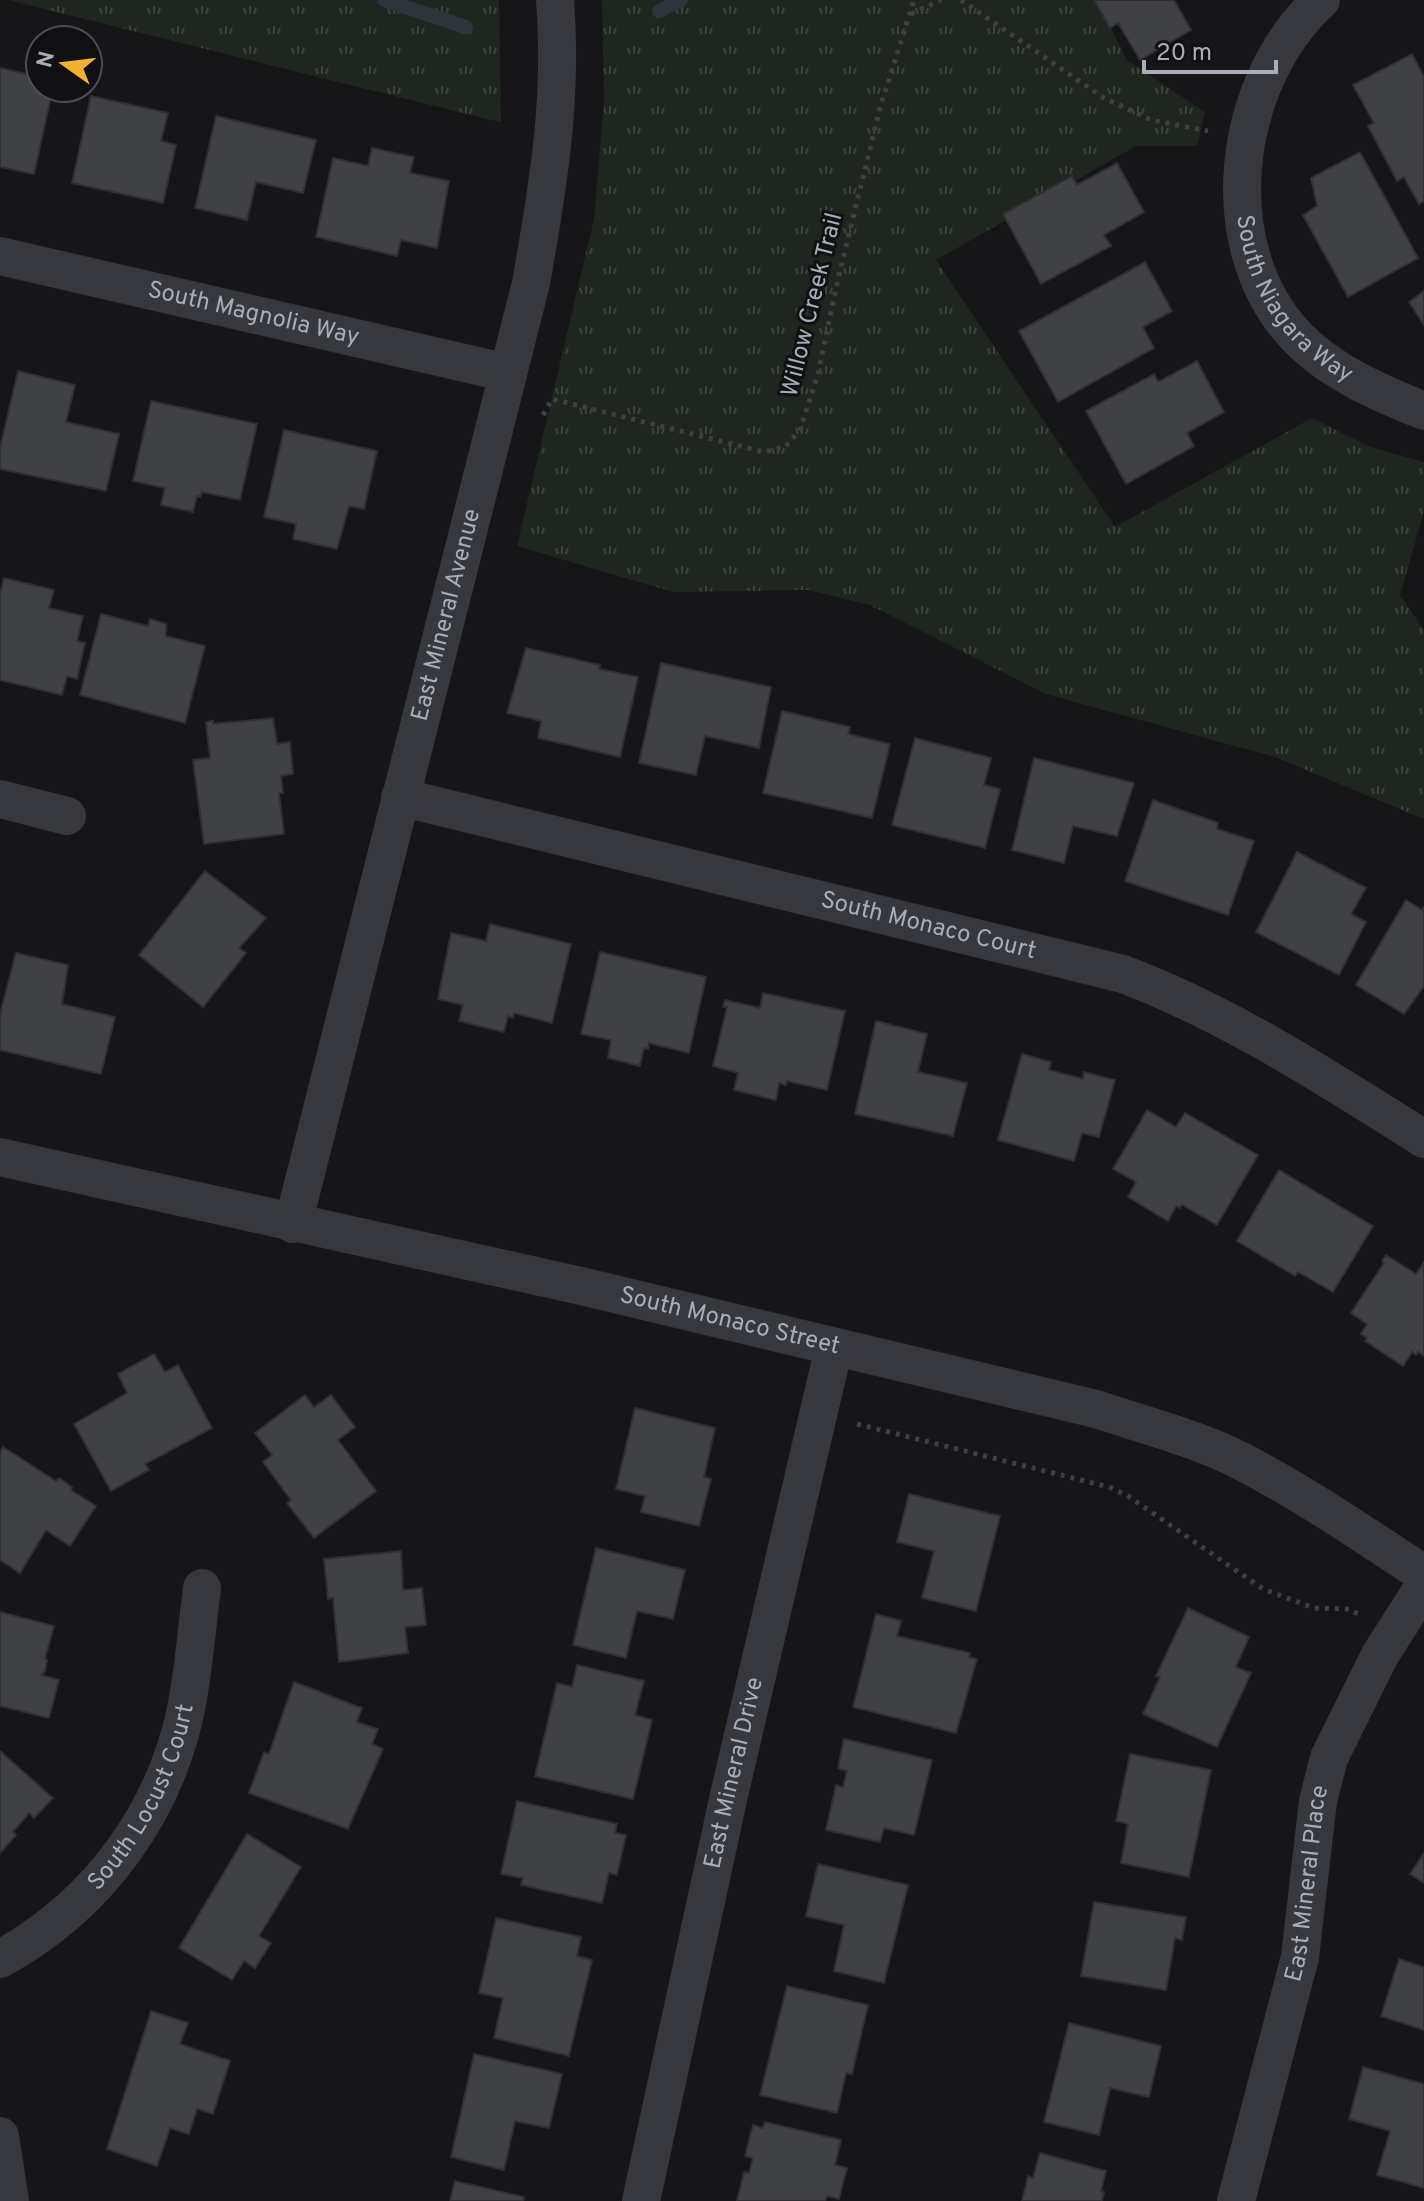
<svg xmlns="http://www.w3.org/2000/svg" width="1424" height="2201" viewBox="0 0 1424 2201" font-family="Overpass,sans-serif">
<defs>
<pattern id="grass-tufts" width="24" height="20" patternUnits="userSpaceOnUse" patternTransform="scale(2)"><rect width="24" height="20" fill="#1e261f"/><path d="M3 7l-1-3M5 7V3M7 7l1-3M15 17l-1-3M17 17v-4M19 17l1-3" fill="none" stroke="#3c433d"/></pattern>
</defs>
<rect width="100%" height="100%" fill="#161618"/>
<g fill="url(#grass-tufts)">
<path d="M 8,0 L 499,0 L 501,122 L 491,120 Z"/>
<path d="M 602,0 L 1096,0 L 1127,60 L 1205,112 L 1197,146 L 1136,146 L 936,260 L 1115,527 L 1312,418 L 1370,447 L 1424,462 L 1424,512 L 1400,595 L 1424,630 L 1424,819 L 1275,757 L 1046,694 L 870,605 L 808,590 L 673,592 L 517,546 L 594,219 L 604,103 Z"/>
</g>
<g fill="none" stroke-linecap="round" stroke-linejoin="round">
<g stroke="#2c353c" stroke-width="14">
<path d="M 384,0 L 466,27"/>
<path d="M 659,11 L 681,0"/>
</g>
</g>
<g fill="#404145" stroke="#303034" stroke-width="2">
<path d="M 1094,0 L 1174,0 L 1191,30 L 1140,60 L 1118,23 L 1110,28 Z"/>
<path d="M 1412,54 L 1424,77 L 1424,201 L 1419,204 L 1404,177 L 1397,181 L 1368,126 L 1374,123 L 1353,85 Z"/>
<path d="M 0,68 L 40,77 L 40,88 L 53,88 L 34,174 L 0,167 Z"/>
<path d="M 91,96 L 168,113 L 161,141 L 176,145 L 163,203 L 72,183 Z"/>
<path d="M 216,116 L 316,140 L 303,193 L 256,182 L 247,220 L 195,208 Z"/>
<path d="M 372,148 L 414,157 L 410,173 L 449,181 L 437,248 L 401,240 L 397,256 L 316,237 L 333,158 L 368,166 Z"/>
<path d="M 1360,152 L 1418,258 L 1348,297 L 1303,215 L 1317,206 L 1311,178 Z"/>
<path d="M 1117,163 L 1144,212 L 1104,235 L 1111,246 L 1041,284 L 1003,214 L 1072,176 L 1077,185 Z"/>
<path d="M 1145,262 L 1172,311 L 1143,327 L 1154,348 L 1058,402 L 1019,331 Z"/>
<path d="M 1424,291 L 1424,325 L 1409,302 Z"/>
<path d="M 1197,361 L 1224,412 L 1187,433 L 1194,446 L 1126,484 L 1086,411 L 1154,374 L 1158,382 Z"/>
<path d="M 18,371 L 75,385 L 66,422 L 119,434 L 106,491 L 0,469 L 0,448 Z"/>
<path d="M 151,401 L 257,424 L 240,500 L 202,492 L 200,497 L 197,496 L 193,512 L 161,505 L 165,488 L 133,481 Z"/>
<path d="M 284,430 L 377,451 L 364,509 L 349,506 L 337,549 L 293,539 L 296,524 L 264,517 Z"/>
<path d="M 4,578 L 54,590 L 49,608 L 83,616 L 77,641 L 85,643 L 77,679 L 67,676 L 62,695 L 0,680 L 0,593 Z"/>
<path d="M 101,614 L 148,626 L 150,619 L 166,624 L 166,636 L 205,646 L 185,723 L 80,695 Z"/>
<path d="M 526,648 L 600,665 L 599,669 L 638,677 L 620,757 L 538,738 L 541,721 L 507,713 Z"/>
<path d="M 661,663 L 771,687 L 759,748 L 705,736 L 696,775 L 639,763 Z"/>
<path d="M 782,711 L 850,727 L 848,734 L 890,744 L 872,818 L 763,793 Z"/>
<path d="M 273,718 L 277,744 L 290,742 L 293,774 L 281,776 L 283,793 L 279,793 L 284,834 L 204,844 L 193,760 L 210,758 L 206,722 L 213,721 L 213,724 Z"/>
<path d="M 915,738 L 991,758 L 984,785 L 1000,789 L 985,848 L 892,825 Z"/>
<path d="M 1034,758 L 1134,783 L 1117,836 L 1073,826 L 1064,863 L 1012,850 Z"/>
<path d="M 1153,800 L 1218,823 L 1217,829 L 1254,841 L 1228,915 L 1125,881 Z"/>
<path d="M 1297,852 L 1366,888 L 1351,914 L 1366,922 L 1339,975 L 1256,932 Z"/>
<path d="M 205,871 L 266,918 L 239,948 L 246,953 L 203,1007 L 139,955 Z"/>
<path d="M 1406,900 L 1422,910 L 1424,907 L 1424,986 L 1404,1014 L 1356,985 Z"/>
<path d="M 490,924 L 571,944 L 552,1023 L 514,1013 L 513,1018 L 508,1016 L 504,1032 L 459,1021 L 463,1005 L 438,999 L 451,933 L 486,941 Z"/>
<path d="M 600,952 L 706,977 L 689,1053 L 649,1043 L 648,1049 L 644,1048 L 640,1066 L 608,1058 L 611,1040 L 581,1034 Z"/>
<path d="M 16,953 L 68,965 L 62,1004 L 115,1017 L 101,1074 L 0,1050 L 0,1014 Z"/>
<path d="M 763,993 L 845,1011 L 827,1090 L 787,1081 L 786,1085 L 779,1083 L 776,1100 L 734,1090 L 738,1073 L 713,1066 L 727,1007 L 723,1007 L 725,1000 L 760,1008 Z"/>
<path d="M 876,1021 L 927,1034 L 918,1072 L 967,1083 L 953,1136 L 855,1114 Z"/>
<path d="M 1022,1054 L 1051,1062 L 1049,1070 L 1083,1079 L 1084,1072 L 1115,1080 L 1099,1137 L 1082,1133 L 1074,1161 L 998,1140 Z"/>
<path d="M 1147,1110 L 1176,1127 L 1185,1113 L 1258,1155 L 1217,1225 L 1182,1205 L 1180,1208 L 1176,1206 L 1168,1221 L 1128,1197 L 1136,1182 L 1113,1169 Z"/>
<path d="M 1279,1170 L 1373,1226 L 1333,1292 L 1298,1272 L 1295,1276 L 1237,1241 Z"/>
<path d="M 1386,1255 L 1416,1274 L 1424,1262 L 1424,1356 L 1418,1352 L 1416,1355 L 1412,1352 L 1403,1366 L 1365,1341 L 1367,1338 L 1361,1334 L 1367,1324 L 1351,1313 L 1384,1263 L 1382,1261 Z"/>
<path d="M 154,1354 L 165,1372 L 178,1365 L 212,1428 L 145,1464 L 149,1470 L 111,1491 L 74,1424 L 127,1393 L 118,1374 Z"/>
<path d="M 305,1395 L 314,1407 L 331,1395 L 355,1427 L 338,1440 L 376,1491 L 314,1538 L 287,1503 L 291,1500 L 263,1462 L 272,1455 L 255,1433 Z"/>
<path d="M 635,1408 L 715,1428 L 704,1477 L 711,1479 L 699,1526 L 641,1512 L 645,1496 L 616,1489 Z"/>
<path d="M 3,1447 L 56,1481 L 59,1478 L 72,1487 L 71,1490 L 96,1506 L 70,1546 L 46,1530 L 20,1573 L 0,1560 L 0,1452 Z"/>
<path d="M 909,1494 L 1000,1516 L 976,1611 L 922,1598 L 934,1551 L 897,1542 Z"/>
<path d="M 596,1548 L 685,1570 L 673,1619 L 637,1611 L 626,1658 L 573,1645 Z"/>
<path d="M 401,1551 L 403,1590 L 422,1588 L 426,1625 L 405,1627 L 408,1653 L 339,1662 L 333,1598 L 328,1599 L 324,1559 Z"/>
<path d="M 1188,1608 L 1249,1637 L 1236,1667 L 1251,1673 L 1217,1747 L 1143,1714 L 1160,1677 L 1156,1676 Z"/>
<path d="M 0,1612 L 54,1626 L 45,1659 L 47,1660 L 45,1671 L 41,1675 L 59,1680 L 49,1718 L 0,1706 Z"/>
<path d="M 876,1614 L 901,1621 L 897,1636 L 970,1653 L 969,1657 L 977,1659 L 956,1733 L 853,1707 Z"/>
<path d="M 577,1665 L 644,1681 L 635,1715 L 652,1720 L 633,1799 L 535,1776 L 557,1683 L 572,1687 Z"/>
<path d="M 294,1682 L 362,1708 L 357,1722 L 378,1729 L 372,1744 L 383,1749 L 348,1829 L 249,1793 L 264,1752 L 269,1754 Z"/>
<path d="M 844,1739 L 932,1760 L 914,1835 L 884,1828 L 880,1842 L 826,1830 L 836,1785 L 843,1787 L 847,1771 L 838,1768 Z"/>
<path d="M 0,1751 L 53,1798 L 34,1818 L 29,1813 L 13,1832 L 16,1835 L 0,1853 Z"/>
<path d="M 1130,1754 L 1211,1770 L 1189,1877 L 1121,1863 L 1128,1824 L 1116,1821 Z"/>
<path d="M 517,1801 L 617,1824 L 615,1833 L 626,1835 L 617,1875 L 609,1873 L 602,1903 L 521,1885 L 523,1878 L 501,1874 Z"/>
<path d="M 247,1834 L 301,1867 L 259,1936 L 271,1943 L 255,1968 L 244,1961 L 232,1980 L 179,1948 Z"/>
<path d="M 1424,1853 L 1424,1883 L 1410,1874 Z"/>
<path d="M 818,1864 L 908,1885 L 884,1983 L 834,1971 L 844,1925 L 806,1916 Z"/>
<path d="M 1094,1902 L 1186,1917 L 1182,1940 L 1175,1938 L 1166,1990 L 1081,1976 Z"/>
<path d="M 496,1918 L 581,1937 L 577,1956 L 592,1960 L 569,2056 L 494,2038 L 503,1998 L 479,1993 Z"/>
<path d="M 1399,1959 L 1424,1967 L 1424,2030 L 1381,2016 Z"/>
<path d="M 787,1986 L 868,2005 L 852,2074 L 846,2073 L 837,2113 L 760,2095 Z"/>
<path d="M 151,2011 L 188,2023 L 180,2044 L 230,2061 L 213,2114 L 197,2109 L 189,2134 L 170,2128 L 157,2166 L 107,2149 Z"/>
<path d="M 1069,2023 L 1161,2046 L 1149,2097 L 1110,2088 L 1099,2135 L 1044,2122 Z"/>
<path d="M 474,2054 L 562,2074 L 549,2128 L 515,2121 L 504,2170 L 451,2157 Z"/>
<path d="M 1363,2067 L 1424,2084 L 1424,2188 L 1377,2175 L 1390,2131 L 1349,2119 Z"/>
<path d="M 765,2122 L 841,2140 L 835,2165 L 847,2168 L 839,2199 L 827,2196 L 825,2201 L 737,2201 L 744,2172 L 749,2173 L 753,2158 L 745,2156 L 753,2125 L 763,2128 Z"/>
<path d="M 1040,2153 L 1106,2171 L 1101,2191 L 1104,2192 L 1102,2201 L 1022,2201 L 1028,2176 L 1033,2178 Z"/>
<path d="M 455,2181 L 524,2197 L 523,2201 L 450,2201 Z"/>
</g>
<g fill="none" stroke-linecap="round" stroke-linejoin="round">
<g stroke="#3d3f44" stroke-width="5" stroke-dasharray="4 6" stroke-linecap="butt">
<path d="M 961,0 L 1104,98 L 1151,120 L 1208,131"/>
<path d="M 911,14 L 941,0"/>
<path d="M 543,415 L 552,399 L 764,452 L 785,447 L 800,430 L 818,374 L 838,279 L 880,108 L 914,0"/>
<path d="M 857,1424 L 1109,1487 L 1128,1496 L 1263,1589 L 1314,1608 L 1349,1609 L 1360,1615"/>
</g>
<g stroke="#37383d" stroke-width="38">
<path id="s1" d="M 1321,0 C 1232,81 1210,248 1298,338 C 1332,373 1380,393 1424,411"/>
<path id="s2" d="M 0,256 L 508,373"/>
<path id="s3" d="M 400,797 L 1123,974 C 1231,1015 1327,1078 1424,1139"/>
<path d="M 0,799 L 67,816"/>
<path id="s4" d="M 0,1157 L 581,1286 L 1096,1409 C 1144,1425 1196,1438 1241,1461 C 1305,1494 1364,1535 1424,1574"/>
<path id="s5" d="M 293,1224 L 531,283 C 548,187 563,98 555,0"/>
<path id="s6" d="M 0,1959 C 97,1906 166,1813 187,1704 C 194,1666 197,1627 202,1588"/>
<path d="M 0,2136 L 10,2201"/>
<path id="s7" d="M 641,2201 L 729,1795 L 834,1347"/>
<path id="s8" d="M 1236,2201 L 1300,1957 L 1318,1801 L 1329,1758 L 1380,1655 L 1424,1586"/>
</g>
</g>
<g text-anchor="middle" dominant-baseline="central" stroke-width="6" stroke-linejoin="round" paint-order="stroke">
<g font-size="24" fill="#a8adb8" stroke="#111113">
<text stroke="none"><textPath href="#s1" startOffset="338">South Niagara Way</textPath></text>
<text transform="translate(813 305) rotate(-76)">Willow Creek Trail</text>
<text stroke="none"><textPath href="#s2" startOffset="260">South Magnolia Way</textPath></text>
<text stroke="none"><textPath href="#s5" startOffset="628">East Mineral Avenue</textPath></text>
<text stroke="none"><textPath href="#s3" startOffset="544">South Monaco Court</textPath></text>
<text stroke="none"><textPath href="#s4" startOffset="748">South Monaco Street</textPath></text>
<text stroke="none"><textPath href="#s7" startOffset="438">East Mineral Drive</textPath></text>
<text stroke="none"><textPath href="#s6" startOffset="222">South Locust Court</textPath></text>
<text stroke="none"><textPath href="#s8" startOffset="326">East Mineral Place</textPath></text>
</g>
</g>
<g transform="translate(64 64) rotate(284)"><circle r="38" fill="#111113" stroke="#4d4f55" stroke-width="2"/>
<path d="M0-6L14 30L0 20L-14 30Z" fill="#f2b134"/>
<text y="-12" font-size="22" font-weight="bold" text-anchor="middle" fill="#a8adb8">N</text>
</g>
<path d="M1144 60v12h132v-12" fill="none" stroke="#a8adb8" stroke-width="4"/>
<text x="1156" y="60" font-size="24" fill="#a8adb8" stroke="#111113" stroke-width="6" paint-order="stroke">20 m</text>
</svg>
